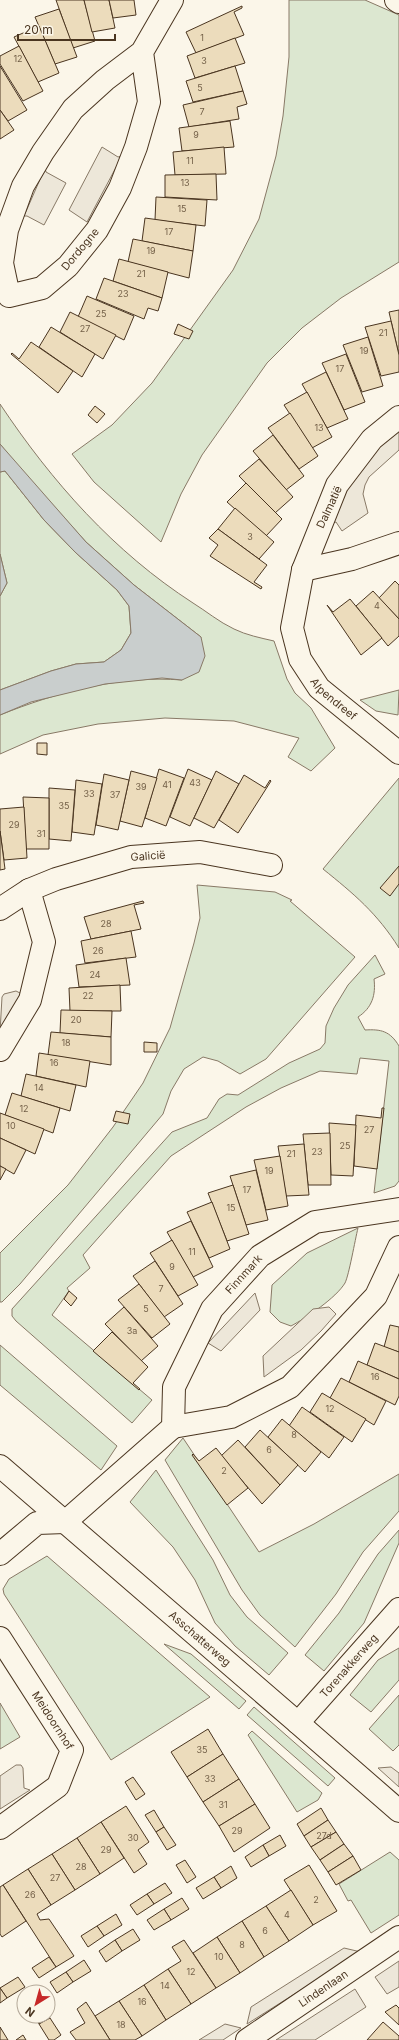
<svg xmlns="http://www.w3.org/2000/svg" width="399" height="2040" viewBox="0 0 399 2040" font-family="Inter,sans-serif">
<rect width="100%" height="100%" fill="#fbf6e9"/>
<g fill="#dce7d0" stroke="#887966">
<path d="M 289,0 L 365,0 L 399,15 L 399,262 L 341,298 L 302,328 L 267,363 L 202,455 L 181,494 L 161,542 L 94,482 L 72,454 L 112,425 L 152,383 L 233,270 L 259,219 L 276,156 L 283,116 L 289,57 Z"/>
<path d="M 0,404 C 52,482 114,552 193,603 C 206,611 219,622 234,629 C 246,635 261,638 274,641 L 287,679 L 295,693 L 311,708 L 335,748 L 311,771 L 288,757 L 299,738 L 234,721 L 165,718 L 98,724 L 43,735 L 0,754 L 0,715 C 57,692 121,675 182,680 L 201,637 L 134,585 L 86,542 L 15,463 L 0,444 Z"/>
<path d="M 5,471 L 44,520 L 75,552 L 117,590 L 129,606 L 131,633 L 121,650 L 104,662 L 76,664 L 51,671 L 0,690 L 0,596 L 7,583 L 0,554 L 0,472 Z"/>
<path d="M 399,690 L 398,715 L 376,711 L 360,700 Z"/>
<path d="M 399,778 L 399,948 C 377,913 354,894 323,869 Z"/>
<path d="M 197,885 L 275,892 L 292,900 L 290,901 L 355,957 L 266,1059 L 240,1074 L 218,1061 L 203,1057 L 184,1069 L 171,1091 L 163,1114 L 20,1284 L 2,1302 L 0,1302 L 0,1253 L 68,1185 L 113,1127 L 143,1083 L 170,1028 L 194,943 L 200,918 Z"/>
<path d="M 375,955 L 385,974 L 374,979 C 376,995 372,1008 358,1017 L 365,1030 C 381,1029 390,1031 399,1046 L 399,1181 L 395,1186 L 374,1193 L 389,1061 L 360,1058 L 357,1074 L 320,1071 L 281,1088 L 246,1107 L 171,1156 L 83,1255 L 90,1268 L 67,1288 L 69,1291 L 52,1315 L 152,1400 L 132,1423 L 16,1321 L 12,1316 L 12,1309 L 172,1132 L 207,1118 L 219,1099 L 227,1094 L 238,1095 L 289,1063 L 320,1049 L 325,1043 L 326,1026 L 334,1008 L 348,985 Z"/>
<path d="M 358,1228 C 355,1240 349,1275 345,1283 C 336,1298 306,1318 291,1326 L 280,1322 L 270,1312 L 272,1285 L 307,1253 Z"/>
<path d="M 0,1345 L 117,1446 L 101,1470 L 0,1385 Z"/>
<path d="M 183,1438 L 259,1552 L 314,1524 L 399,1474 L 399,1511 L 363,1552 L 336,1594 L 295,1647 L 260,1615 L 242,1590 L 165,1460 Z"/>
<path d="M 156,1470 L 213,1560 L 230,1595 L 247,1617 L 288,1653 L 269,1675 L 235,1646 L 215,1623 L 195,1580 L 173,1547 L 130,1502 Z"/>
<path d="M 399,1530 L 399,1543 L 364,1623 L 324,1671 L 305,1655 L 339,1613 L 378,1554 Z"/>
<path d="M 47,1556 L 210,1697 L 111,1760 L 4,1594 L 3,1589 L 9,1579 Z"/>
<path d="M 164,1644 L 191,1654 L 246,1701 L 239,1709 Z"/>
<path d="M 399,1648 L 399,1680 L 371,1712 L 350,1695 L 378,1660 Z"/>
<path d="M 399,1695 L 399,1745 L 393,1751 L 369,1729 Z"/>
<path d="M 0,1703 L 20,1737 L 0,1749 Z"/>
<path d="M 254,1707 L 335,1778 L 328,1786 L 247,1715 Z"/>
<path d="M 252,1731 L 322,1793 L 318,1800 L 297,1812 L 248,1735 Z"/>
<path d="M 390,1852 L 399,1860 L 399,1915 L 371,1933 L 351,1900 L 348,1901 L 339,1884 Z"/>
</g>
<g fill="#ede7d9" stroke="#887966">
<path d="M 102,147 L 118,157 L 122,156 L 87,222 L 69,210 Z"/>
<path d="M 45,168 L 46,172 L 66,183 L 44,225 L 27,216 L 24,216 Z"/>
<path d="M 399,428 L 399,450 L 369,477 L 365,485 L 363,494 L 368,513 L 342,531 L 336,522 L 332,523 L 340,501 L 352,482 L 382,442 Z"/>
<path d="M 16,991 L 26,996 L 0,1032 L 2,997 L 4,994 Z"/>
<path d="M 255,1293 L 260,1310 L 221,1351 L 208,1343 Z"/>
<path d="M 329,1307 L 336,1314 L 321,1331 L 301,1350 L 264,1377 L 263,1356 L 313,1309 Z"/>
<path d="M 16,1765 L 21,1765 L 23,1768 L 24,1788 L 30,1790 L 0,1809 L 0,1776 Z"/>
<path d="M 391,1767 L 399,1773 L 399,1787 L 378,1768 Z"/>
<path d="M 344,1948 L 361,1952 L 247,2024 L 251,2007 Z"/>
<path d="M 399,1961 L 399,1987 L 387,1994 L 375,1977 Z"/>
<path d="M 355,1989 L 366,2007 L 315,2040 L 276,2040 Z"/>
<path d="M 225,2024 L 241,2028 L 223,2040 L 199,2040 Z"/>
</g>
<g fill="#c9cecd" stroke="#887966">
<path d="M 0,444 L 86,542 L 134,585 L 201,637 L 205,656 L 199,672 L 182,680 L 162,678 L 105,684 L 31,702 L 0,715 L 0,690 L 51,671 L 76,664 L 104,662 L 121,650 L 131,633 L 129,606 L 117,590 L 75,552 L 44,520 L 5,471 L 0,472 Z"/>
<path d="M 0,554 L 7,583 L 0,596 Z"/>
</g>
<g fill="#ecdcbc" stroke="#4a3520">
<path d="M 56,0 L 84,0 L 95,41 L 73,48 Z"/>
<path d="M 84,0 L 109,0 L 115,28 L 92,32 Z"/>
<path d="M 109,0 L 134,0 L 136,15 L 113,18 Z"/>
<path d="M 242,6 L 242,8 L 234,12 L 244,35 L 196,53 L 186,32 Z"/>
<path d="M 59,9 L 77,57 L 55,64 L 35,17 Z"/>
<path d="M 39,26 L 59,73 L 38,82 L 14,37 Z"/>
<path d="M 235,38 L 245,63 L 195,78 L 187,56 Z"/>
<path d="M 19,46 L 43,91 L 23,101 L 0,64 L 0,56 Z"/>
<path d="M 0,66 L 27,110 L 8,121 L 0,110 Z"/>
<path d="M 235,66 L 243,91 L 193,102 L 186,81 Z"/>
<path d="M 243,91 L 247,104 L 237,107 L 239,119 L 189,127 L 183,105 Z"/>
<path d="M 0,110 L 14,130 L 0,139 Z"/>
<path d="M 230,121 L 234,147 L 182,151 L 179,128 Z"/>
<path d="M 224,147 L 226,174 L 175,175 L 173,152 Z"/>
<path d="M 216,174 L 217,200 L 165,197 L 165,175 Z"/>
<path d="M 156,197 L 207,200 L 205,226 L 155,220 Z"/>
<path d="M 145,218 L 196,225 L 193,251 L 142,241 Z"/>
<path d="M 133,239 L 193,251 L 189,278 L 128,262 Z"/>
<path d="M 119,259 L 168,272 L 162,298 L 113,281 Z"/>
<path d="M 104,278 L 162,298 L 158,311 L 148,308 L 144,319 L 96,299 Z"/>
<path d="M 87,296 L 134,316 L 124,340 L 78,317 Z"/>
<path d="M 399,310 L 399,355 L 389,312 Z"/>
<path d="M 70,312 L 116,335 L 103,359 L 60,332 Z"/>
<path d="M 391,321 L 399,355 L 399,372 L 381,376 L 365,327 Z"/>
<path d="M 178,324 L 193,331 L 189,339 L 174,334 Z"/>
<path d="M 51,327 L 95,354 L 82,377 L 39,347 Z"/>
<path d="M 368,337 L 383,386 L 362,392 L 343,345 Z"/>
<path d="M 31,342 L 73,371 L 58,393 L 11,354 L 12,353 L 19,359 Z"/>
<path d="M 346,354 L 365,402 L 344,410 L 322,363 Z"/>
<path d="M 326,372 L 348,419 L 327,428 L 302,384 Z"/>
<path d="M 307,392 L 332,437 L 312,448 L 284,405 Z"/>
<path d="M 95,406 L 105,414 L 97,423 L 88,415 Z"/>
<path d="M 290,413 L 318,456 L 299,469 L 268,428 Z"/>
<path d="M 273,435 L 304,476 L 286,490 L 253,451 Z"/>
<path d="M 259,459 L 293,497 L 275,513 L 239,476 Z"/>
<path d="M 246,483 L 282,519 L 266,536 L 227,502 Z"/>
<path d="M 235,508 L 274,542 L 259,559 L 218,529 Z"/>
<path d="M 218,529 L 267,565 L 254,582 L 262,587 L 261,589 L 210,556 L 218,545 L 209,538 Z"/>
<path d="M 395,581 L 399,585 L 399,619 L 379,598 Z"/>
<path d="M 373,591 L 399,619 L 399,636 L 388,646 L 356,606 Z"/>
<path d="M 350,599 L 382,638 L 361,655 L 327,605 L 333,612 Z"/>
<path d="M 37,743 L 47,743 L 47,755 L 37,754 Z"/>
<path d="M 159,769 L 184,778 L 166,826 L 145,818 Z"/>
<path d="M 188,769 L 212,780 L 190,826 L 170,817 Z"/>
<path d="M 131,771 L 157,778 L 142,827 L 120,821 Z"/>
<path d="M 216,771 L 239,784 L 214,828 L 194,818 Z"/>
<path d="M 104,774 L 129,780 L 118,830 L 96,825 Z"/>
<path d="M 244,775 L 265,788 L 270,780 L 271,781 L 238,833 L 219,820 Z"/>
<path d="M 76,780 L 102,784 L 94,835 L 72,832 Z"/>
<path d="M 49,788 L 75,790 L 71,841 L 49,839 Z"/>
<path d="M 23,797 L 49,798 L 49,849 L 26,849 Z"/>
<path d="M 24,807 L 27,858 L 4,860 L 0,831 L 0,809 Z"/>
<path d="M 0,831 L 5,869 L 0,870 Z"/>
<path d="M 399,866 L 399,884 L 390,896 L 380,888 Z"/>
<path d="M 143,901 L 144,903 L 134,905 L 141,929 L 91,939 L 84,917 Z"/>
<path d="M 131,931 L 136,957 L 85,963 L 81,941 Z"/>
<path d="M 126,958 L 130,985 L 79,987 L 76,965 Z"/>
<path d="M 120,985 L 121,1011 L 70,1011 L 69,988 Z"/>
<path d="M 61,1010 L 112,1011 L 111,1037 L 60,1033 Z"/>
<path d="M 51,1032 L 111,1037 L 111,1065 L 48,1055 Z"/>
<path d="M 144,1042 L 157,1043 L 157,1052 L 144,1052 Z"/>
<path d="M 39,1053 L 90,1061 L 86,1087 L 36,1076 Z"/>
<path d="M 26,1074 L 76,1085 L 70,1111 L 21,1096 Z"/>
<path d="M 12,1093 L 60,1108 L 53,1133 L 5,1115 Z"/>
<path d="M 382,1108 L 384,1108 L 377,1169 L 354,1166 L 356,1115 L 381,1118 Z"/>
<path d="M 116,1111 L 130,1114 L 128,1124 L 113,1121 Z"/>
<path d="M 0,1113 L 44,1129 L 35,1154 L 0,1138 Z"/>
<path d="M 329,1123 L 356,1125 L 353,1176 L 331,1175 Z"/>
<path d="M 330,1133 L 331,1185 L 308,1185 L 303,1134 Z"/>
<path d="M 0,1138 L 26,1150 L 14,1174 L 0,1166 Z"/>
<path d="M 304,1144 L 309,1195 L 286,1196 L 278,1146 Z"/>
<path d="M 280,1156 L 288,1206 L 266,1210 L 254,1160 Z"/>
<path d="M 0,1166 L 6,1169 L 0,1180 Z"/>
<path d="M 256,1170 L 268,1220 L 246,1225 L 230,1176 Z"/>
<path d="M 233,1185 L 249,1234 L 227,1241 L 208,1193 Z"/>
<path d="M 212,1202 L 230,1249 L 209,1258 L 187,1212 Z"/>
<path d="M 191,1221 L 213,1267 L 193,1277 L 167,1232 Z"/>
<path d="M 172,1240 L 198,1285 L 178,1296 L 150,1253 Z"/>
<path d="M 155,1261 L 183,1304 L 164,1317 L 133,1276 Z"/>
<path d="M 139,1284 L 170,1324 L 152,1338 L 118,1300 Z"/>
<path d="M 69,1291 L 77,1298 L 71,1306 L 64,1299 Z"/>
<path d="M 124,1307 L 158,1346 L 141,1361 L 105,1324 Z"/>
<path d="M 390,1325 L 399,1327 L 399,1352 L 384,1347 Z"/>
<path d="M 112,1332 L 148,1367 L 133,1383 L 140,1389 L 139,1390 L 93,1351 Z"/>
<path d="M 375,1343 L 399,1352 L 399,1379 L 367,1365 Z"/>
<path d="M 358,1361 L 399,1379 L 399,1396 L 395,1405 L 349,1382 Z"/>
<path d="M 341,1378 L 386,1401 L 374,1425 L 330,1398 Z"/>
<path d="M 322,1393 L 366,1419 L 352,1442 L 310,1412 Z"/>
<path d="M 302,1407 L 344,1437 L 329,1458 L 289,1426 Z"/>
<path d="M 282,1419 L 321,1452 L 305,1472 L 268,1437 Z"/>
<path d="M 260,1430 L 298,1465 L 280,1485 L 245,1447 Z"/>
<path d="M 238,1440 L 280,1485 L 262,1504 L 221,1456 Z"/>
<path d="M 216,1448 L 248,1488 L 227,1505 L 192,1455 L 193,1454 L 199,1461 Z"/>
<path d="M 208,1729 L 223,1754 L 187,1777 L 171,1752 Z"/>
<path d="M 223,1754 L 239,1779 L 203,1802 L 187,1777 Z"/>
<path d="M 133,1777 L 145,1794 L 136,1800 L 125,1782 Z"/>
<path d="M 239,1779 L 255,1804 L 219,1826 L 203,1802 Z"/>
<path d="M 255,1804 L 270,1828 L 234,1852 L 219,1826 Z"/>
<path d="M 126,1806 L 149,1842 L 138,1850 L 147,1864 L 134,1873 L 101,1822 Z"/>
<path d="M 321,1808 L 328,1820 L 304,1836 L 297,1824 Z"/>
<path d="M 154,1810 L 164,1827 L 156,1832 L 145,1815 Z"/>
<path d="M 328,1820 L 336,1832 L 311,1847 L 304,1836 Z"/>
<path d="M 101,1822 L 124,1858 L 100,1874 L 77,1838 Z"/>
<path d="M 164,1827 L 176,1845 L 167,1850 L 156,1832 Z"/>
<path d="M 336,1832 L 344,1844 L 320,1860 L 311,1847 Z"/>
<path d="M 280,1835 L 286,1846 L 269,1856 L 263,1845 Z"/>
<path d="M 77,1838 L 100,1874 L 75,1890 L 52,1854 Z"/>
<path d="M 344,1844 L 353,1856 L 328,1872 L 320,1860 Z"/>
<path d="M 263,1845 L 269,1856 L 251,1867 L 245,1857 Z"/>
<path d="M 52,1854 L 75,1890 L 51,1905 L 28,1869 Z"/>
<path d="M 353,1856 L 361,1870 L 336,1885 L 328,1872 Z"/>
<path d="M 185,1860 L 196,1877 L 187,1883 L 176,1865 Z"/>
<path d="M 309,1865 L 337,1911 L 313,1925 L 284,1880 Z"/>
<path d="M 231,1866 L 237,1878 L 221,1888 L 214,1877 Z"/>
<path d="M 28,1869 L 51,1905 L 37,1914 L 40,1920 L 49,1919 L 74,1956 L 56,1967 L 3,1885 Z"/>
<path d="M 214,1877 L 221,1888 L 203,1899 L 196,1888 Z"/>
<path d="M 165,1883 L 172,1893 L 154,1904 L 147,1894 Z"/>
<path d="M 3,1885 L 26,1921 L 2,1937 L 0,1934 L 0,1887 Z"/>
<path d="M 291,1890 L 313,1925 L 289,1941 L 266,1906 Z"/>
<path d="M 147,1894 L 154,1904 L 137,1915 L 130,1905 Z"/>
<path d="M 182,1898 L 189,1909 L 171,1920 L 164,1909 Z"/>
<path d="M 266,1906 L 289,1941 L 264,1957 L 242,1921 Z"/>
<path d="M 164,1909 L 171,1920 L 154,1930 L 147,1920 Z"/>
<path d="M 116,1914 L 122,1925 L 104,1936 L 97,1926 Z"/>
<path d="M 242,1921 L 264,1957 L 240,1973 L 217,1937 Z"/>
<path d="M 97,1926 L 104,1936 L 88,1947 L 81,1936 Z"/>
<path d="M 133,1929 L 140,1940 L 122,1951 L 115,1940 Z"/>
<path d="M 217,1937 L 240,1973 L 216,1988 L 193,1953 Z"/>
<path d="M 115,1940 L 122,1951 L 106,1962 L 99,1951 Z"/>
<path d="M 184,1940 L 216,1988 L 191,2004 L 168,1969 L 181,1961 L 172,1947 Z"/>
<path d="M 49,1957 L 56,1967 L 39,1978 L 32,1968 Z"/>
<path d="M 84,1960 L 91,1971 L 73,1982 L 66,1972 Z"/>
<path d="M 168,1969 L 191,2004 L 166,2020 L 144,1985 Z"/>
<path d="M 66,1972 L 73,1982 L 57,1993 L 50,1982 Z"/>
<path d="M 18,1977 L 25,1987 L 7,1998 L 0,1988 Z"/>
<path d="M 144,1985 L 166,2020 L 142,2036 L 119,2001 Z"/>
<path d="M 0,1988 L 7,1998 L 0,2003 Z"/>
<path d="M 119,2001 L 142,2036 L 135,2040 L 110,2040 L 95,2016 Z"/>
<path d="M 86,2002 L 95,2016 L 110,2040 L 76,2040 L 70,2032 L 85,2023 L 77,2009 Z"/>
<path d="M 396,2005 L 399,2008 L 399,2025 L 385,2012 Z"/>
<path d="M 48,2015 L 50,2018 L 39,2024 L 34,2016 Z"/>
<path d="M 50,2018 L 61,2035 L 54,2040 L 49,2040 L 39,2024 Z"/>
<path d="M 383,2022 L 399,2036 L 399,2040 L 367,2040 Z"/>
<path d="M 0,2027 L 8,2040 L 0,2040 Z"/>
<path d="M 23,2035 L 26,2040 L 16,2040 Z"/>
</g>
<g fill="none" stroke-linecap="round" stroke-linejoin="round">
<g stroke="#4a3520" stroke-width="24">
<g id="street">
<path d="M 396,0 L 399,2"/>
<path d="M 142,52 L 149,102 L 136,147 L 120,188 L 97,230 L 68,266 L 42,288 L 9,296 L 2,263 L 7,230 L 23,186 L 43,152 L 73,109 L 105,80 L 142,52 L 172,0"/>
<path id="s1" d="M 399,417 L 372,439 L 337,485 L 303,570 L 292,628 L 300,659 L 319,688 L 399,753"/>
<path d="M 303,570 L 352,559 L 399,543"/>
<path id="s2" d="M 0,909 L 29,890 L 56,879 L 131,857 L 200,852 L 271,865"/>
<path d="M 0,1050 L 30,1000 L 44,942 L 29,890"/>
<path d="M 173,1427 L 231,1417 L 290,1387 L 376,1296 L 399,1247"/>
<path id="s3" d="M 0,1554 L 37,1523 L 65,1522 L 173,1427 L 174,1387 L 212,1309 L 260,1256 L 315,1222 L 399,1209"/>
<path id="s4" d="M 0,1638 L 72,1750 L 58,1786 L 0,1828"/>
<path d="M 298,1723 L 399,1811"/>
<path id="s5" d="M 247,2040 L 399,1937"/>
</g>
</g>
<g stroke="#4a3520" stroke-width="24">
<g id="secondary">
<path id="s6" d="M 0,1466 L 298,1723 L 399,1609"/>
</g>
</g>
<use href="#street" stroke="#fbf6e9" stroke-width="22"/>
<use href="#secondary" stroke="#fbf6e9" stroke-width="22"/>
</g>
<g text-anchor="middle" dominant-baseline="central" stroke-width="3" stroke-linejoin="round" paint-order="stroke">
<g font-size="9" fill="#725f47">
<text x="202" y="37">1</text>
<text x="18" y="58">12</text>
<text x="204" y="60">3</text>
<text x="200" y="87">5</text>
<text x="202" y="111">7</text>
<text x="196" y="134">9</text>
<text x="190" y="160">11</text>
<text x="185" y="182">13</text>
<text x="182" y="208">15</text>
<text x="169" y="231">17</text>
<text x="151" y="250">19</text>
<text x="141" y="273">21</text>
<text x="123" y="293">23</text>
<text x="101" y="313">25</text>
<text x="85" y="328">27</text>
<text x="383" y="332">21</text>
<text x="364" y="350">19</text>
<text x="340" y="368">17</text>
<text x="319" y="427">13</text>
<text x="250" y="536">3</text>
<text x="377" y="605">4</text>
<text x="195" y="782">43</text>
<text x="167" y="784">41</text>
<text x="141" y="786">39</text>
<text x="89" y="793">33</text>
<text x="115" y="794">37</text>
<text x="64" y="805">35</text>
<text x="14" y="824">29</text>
<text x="41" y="833">31</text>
<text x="106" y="923">28</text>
<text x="98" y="950">26</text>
<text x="95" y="974">24</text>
<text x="88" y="995">22</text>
<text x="76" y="1019">20</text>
<text x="66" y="1042">18</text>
<text x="54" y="1062">16</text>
<text x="39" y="1087">14</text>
<text x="24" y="1108">12</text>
<text x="11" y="1125">10</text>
<text x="369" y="1129">27</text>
<text x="345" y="1145">25</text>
<text x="317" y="1151">23</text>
<text x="291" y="1153">21</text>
<text x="269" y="1170">19</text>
<text x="247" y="1189">17</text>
<text x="231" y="1207">15</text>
<text x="192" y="1251">11</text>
<text x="172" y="1266">9</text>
<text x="161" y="1288">7</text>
<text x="146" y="1308">5</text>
<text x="132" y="1330">3a</text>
<text x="375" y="1376">16</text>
<text x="330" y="1408">12</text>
<text x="294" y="1434">8</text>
<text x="269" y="1449">6</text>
<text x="224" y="1470">2</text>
<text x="202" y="1749">35</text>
<text x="210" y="1778">33</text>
<text x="223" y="1804">31</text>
<text x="237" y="1830">29</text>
<text x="324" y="1835">27d</text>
<text x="133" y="1837">30</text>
<text x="106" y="1849">29</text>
<text x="81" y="1866">28</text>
<text x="55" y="1877">27</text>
<text x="30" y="1894">26</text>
<text x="316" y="1899">2</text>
<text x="287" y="1914">4</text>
<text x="265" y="1930">6</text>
<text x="242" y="1944">8</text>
<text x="219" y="1956">10</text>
<text x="191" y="1971">12</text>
<text x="165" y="1985">14</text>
<text x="142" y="2001">16</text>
<text x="121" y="2024">18</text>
</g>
<g font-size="11" fill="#4a3520" stroke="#fbf6e9">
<text transform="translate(80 249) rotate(-50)">Dordogne</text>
<text transform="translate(329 507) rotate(-65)">Dalmatië</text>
<text stroke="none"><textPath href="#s1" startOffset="328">Alpendreef</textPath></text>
<text stroke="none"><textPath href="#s2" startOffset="159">Galicië</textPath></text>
<text stroke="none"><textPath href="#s3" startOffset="394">Finnmark</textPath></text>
<text stroke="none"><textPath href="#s6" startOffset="264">Asschatterweg</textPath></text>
<text stroke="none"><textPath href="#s6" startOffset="470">Torenakkerweg</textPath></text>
<text stroke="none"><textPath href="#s4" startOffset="98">Meidoornhof</textPath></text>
<text stroke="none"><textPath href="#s5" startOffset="92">Lindenlaan</textPath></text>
</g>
</g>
<g transform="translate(36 2004) rotate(217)"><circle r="19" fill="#fbf6e9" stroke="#b4a999"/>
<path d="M0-3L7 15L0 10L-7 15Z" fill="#c62828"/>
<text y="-6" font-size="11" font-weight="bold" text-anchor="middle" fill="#4a3520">N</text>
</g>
<path d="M18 34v6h97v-6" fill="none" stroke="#4a3520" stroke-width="2"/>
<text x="24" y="34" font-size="12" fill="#4a3520" stroke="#fbf6e9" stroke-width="3" paint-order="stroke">20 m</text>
</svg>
